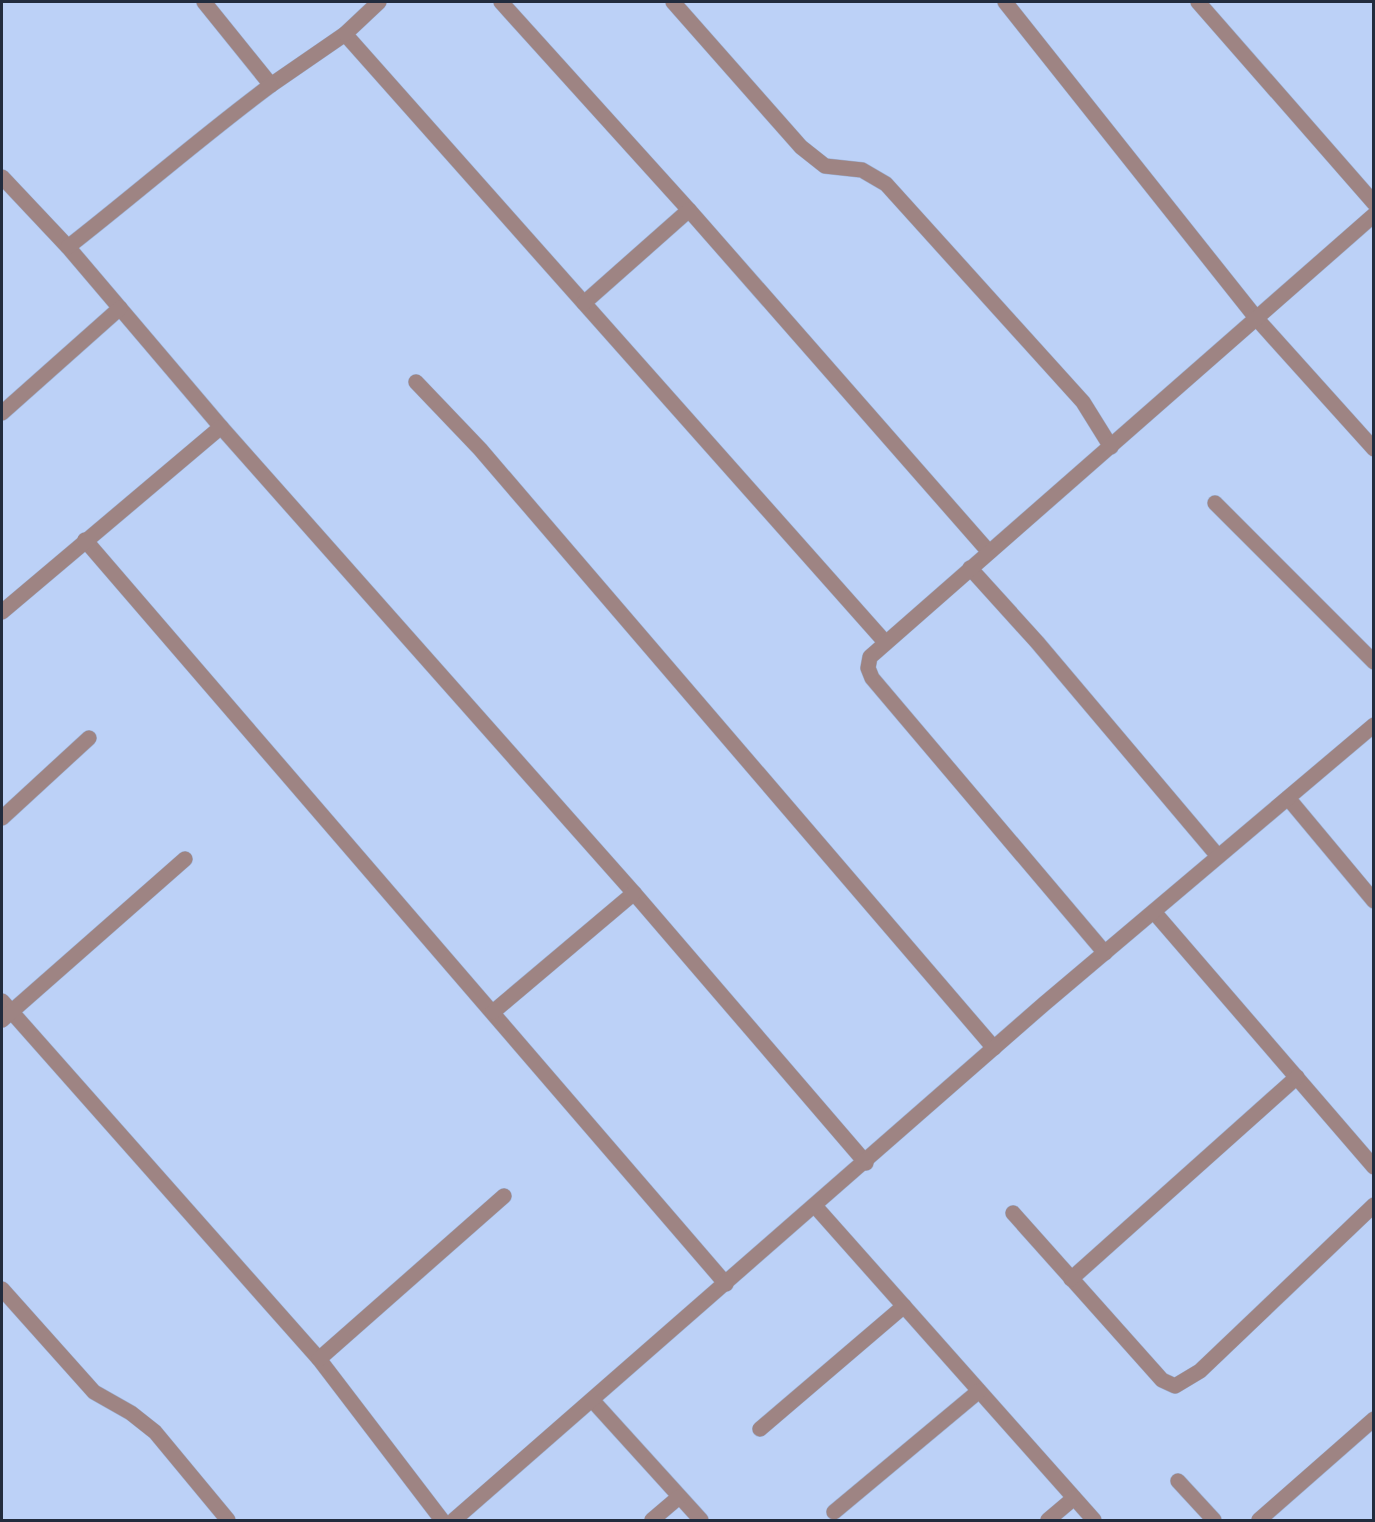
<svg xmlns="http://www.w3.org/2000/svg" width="1375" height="1522" viewBox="0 0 1375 1522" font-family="Mulish,sans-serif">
<rect width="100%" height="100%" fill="#bcd1f7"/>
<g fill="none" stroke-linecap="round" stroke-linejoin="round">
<g stroke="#9db0d2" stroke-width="16">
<g id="minor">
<path d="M 204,2 L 271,85 L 345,34 L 885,642"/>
<path d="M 501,2 L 689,210"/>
<path d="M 673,2 L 801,147 L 825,166 L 862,170 L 886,184 L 1083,402 L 1111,447"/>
<path d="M 1005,2 L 1257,319 L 1374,449"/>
<path d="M 1198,2 L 1374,203"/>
<path d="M 345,34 L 379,2"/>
<path d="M 2,177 L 68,247 L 221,427 L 634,893 L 866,1163"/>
<path d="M 68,247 C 136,194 201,137 271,85"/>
<path d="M 584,303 L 689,210 L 989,552"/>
<path d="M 416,382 L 480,449 L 994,1048"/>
<path d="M 2,413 L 120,308"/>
<path d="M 1215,503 L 1374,662"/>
<path d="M 85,540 L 726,1284"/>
<path d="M 970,568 L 1037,642 L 1217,855"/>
<path d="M 2,612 L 221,427"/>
<path d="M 1288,798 L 1374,901"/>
<path d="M 2,818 L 89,738"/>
<path d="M 1154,912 L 1374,1167"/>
<path d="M 1105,953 L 872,678 L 868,668 L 870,657 L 1374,215"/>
<path d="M 2,1001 L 319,1359 L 442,1520"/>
<path d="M 493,1012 L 634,893"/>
<path d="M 2,1020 L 185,859"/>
<path d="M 815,1206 L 1094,1520"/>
<path d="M 1013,1213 L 1162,1380 L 1175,1386 L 1200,1371 L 1374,1205"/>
<path d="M 1071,1279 L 1297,1077"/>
<path d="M 2,1289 L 94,1392 L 131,1413 L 155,1432 L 228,1520"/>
<path d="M 319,1359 L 504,1196"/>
<path d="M 593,1401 L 701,1520"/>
<path d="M 760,1429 L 904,1306"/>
<path d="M 1178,1481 L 1214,1520"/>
<path d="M 834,1512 L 979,1391"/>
<path d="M 652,1520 L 679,1497"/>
<path d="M 1048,1520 L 1074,1498"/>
<path d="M 1259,1520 L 1374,1419"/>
</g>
</g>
<g stroke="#9db0d2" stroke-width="16">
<path id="tertiary" d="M 454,1520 L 1044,1004 L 1374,725"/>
</g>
<use href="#minor" stroke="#9e8483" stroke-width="15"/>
<use href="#tertiary" stroke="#9e8483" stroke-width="15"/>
</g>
<rect width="1375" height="1522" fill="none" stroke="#222c3e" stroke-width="6"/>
</svg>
